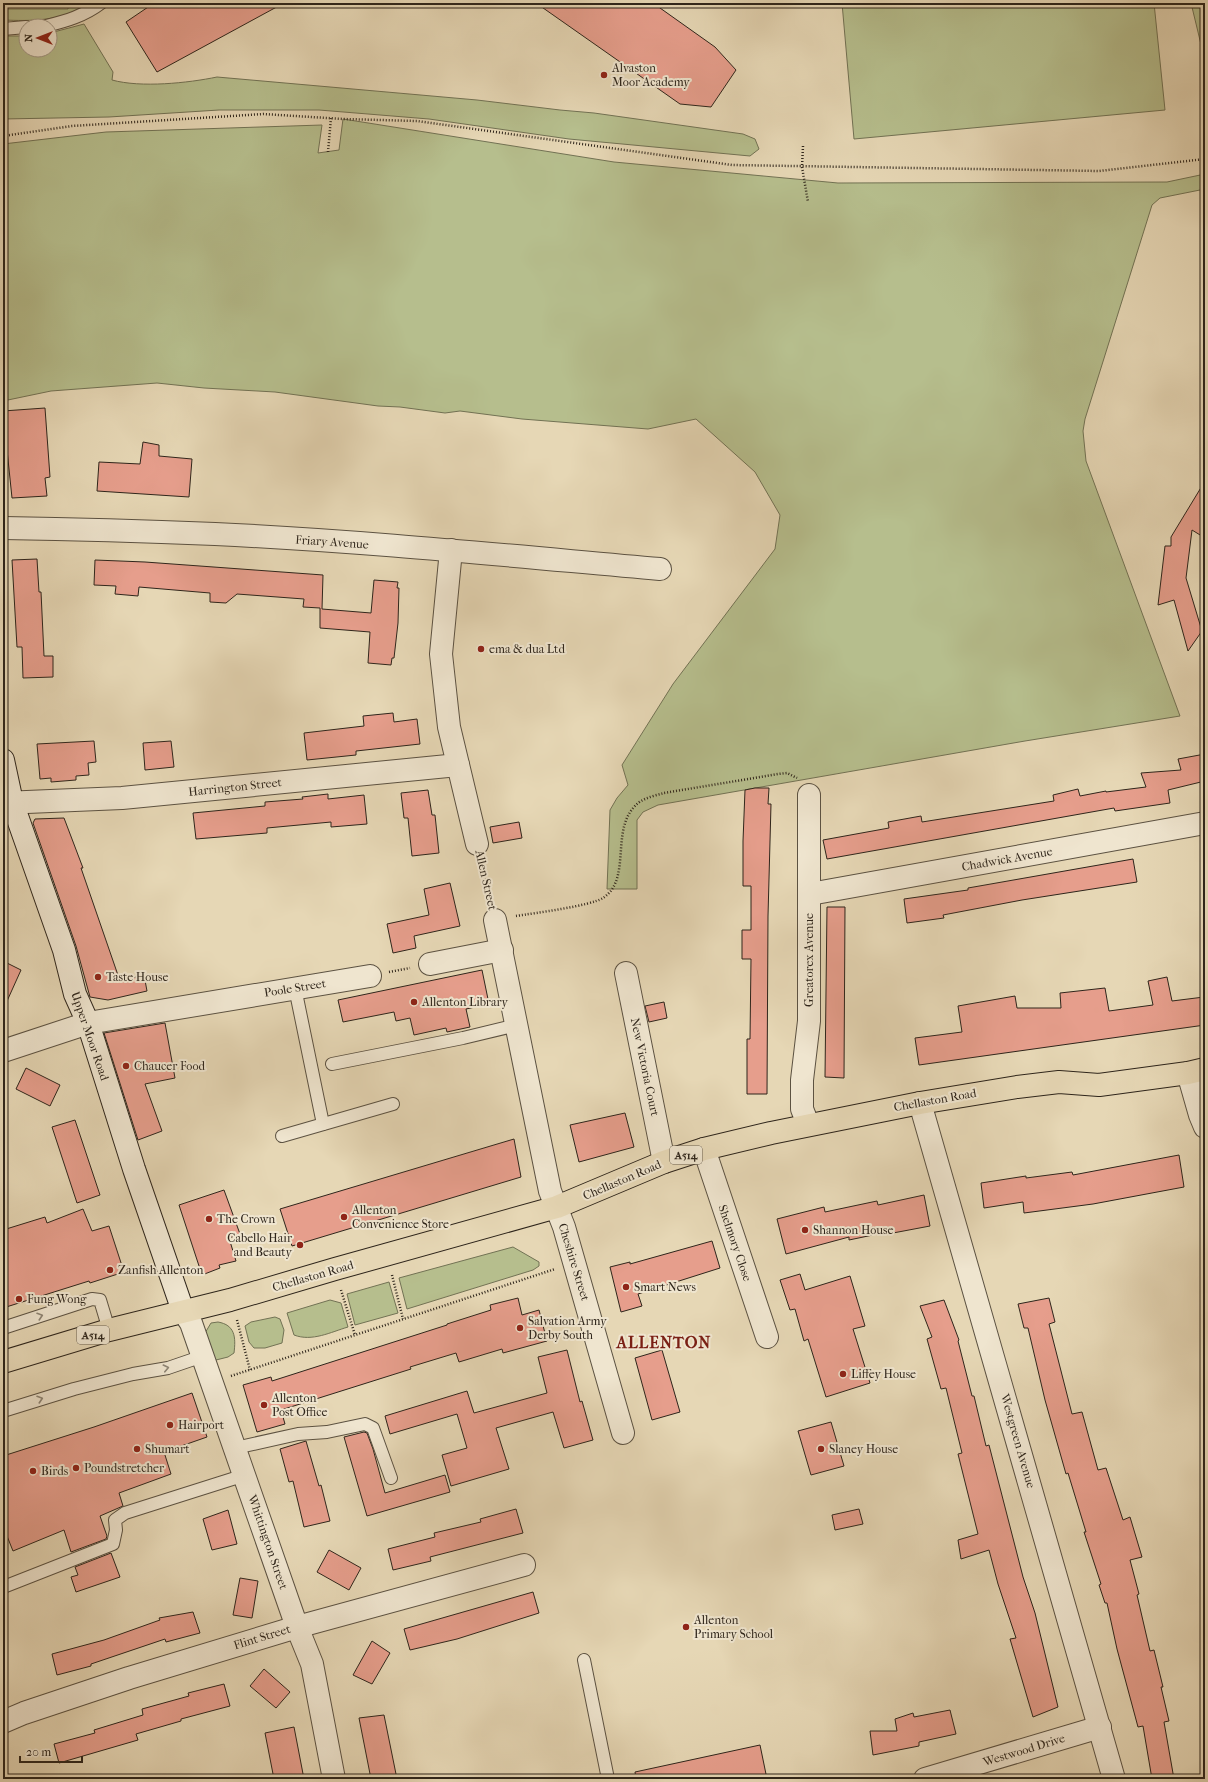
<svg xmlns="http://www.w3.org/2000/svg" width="1208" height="1782" viewBox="0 0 1208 1782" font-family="'IM FELL French Canon',serif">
<rect width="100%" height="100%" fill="#e6d7b5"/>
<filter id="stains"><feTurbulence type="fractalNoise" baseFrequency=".005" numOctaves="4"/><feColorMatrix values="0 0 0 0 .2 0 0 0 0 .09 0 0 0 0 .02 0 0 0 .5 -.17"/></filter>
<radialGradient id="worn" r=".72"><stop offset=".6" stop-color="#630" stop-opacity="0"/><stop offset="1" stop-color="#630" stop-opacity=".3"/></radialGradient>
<g fill="#b6be8d" stroke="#727254">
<path d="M 68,3 L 86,3 C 65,22 29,21 3,20 L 3,9 L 68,9 Z"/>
<path d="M 842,3 L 1154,3 L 1165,110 L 854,139 Z"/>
<path d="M 1191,3 L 1205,3 L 1205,61 Z"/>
<path d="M 84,24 L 113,72 L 112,80 C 141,88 188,83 217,77 L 477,100 L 560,110 L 594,113 L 743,134 L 755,139 L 759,149 L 750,156 L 569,139 L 429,119 L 319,110 L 219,110 L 109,117 L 3,119 L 3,36 L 26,36 L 26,50 L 50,50 L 50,33 Z"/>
<path d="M 343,119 L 614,162 L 838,183 L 1167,182 L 1205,174 L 1205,189 L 1160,198 L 1152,205 L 1085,419 L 1083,431 L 1086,461 L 1180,716 L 1025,741 L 658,805 L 643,812 L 637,820 L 637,889 L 607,889 L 610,810 L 617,798 L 628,785 L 622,765 L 673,684 L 775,549 L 780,515 L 755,472 L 696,419 L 648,429 L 522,419 L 460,411 L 445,413 L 400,407 L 378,406 L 275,392 L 204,388 L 157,383 L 51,391 L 3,401 L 3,144 L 106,132 L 322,125 L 318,153 L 339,150 Z"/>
<path d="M 513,1247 L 539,1262 L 539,1266 L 533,1270 L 407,1309 L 399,1278 Z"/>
<path d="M 389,1282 L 398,1313 L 355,1325 L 347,1294 Z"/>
<path d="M 330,1300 L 341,1303 L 348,1327 C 331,1332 312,1342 294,1335 L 287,1313 Z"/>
<path d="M 275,1317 L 280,1319 L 284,1330 L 282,1343 L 265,1348 L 254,1348 L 249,1342 L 245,1326 L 251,1322 Z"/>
<path d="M 218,1322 C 235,1325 236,1337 234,1353 L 228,1357 L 216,1360 L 209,1356 L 205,1333 L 211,1323 Z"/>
</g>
<g fill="#e69e8c" stroke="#2e251b">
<path d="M 154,3 L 284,3 L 157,72 L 126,22 Z"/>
<path d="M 536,3 L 653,3 L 715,47 L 736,70 L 711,107 L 680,104 Z"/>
<path d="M 45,408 L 50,477 L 45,478 L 47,496 L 12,498 L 3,411 Z"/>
<path d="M 143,442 L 159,445 L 159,456 L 192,459 L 189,497 L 97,491 L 99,462 L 140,464 Z"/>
<path d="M 1205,481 L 1205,538 L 1192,530 L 1186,578 L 1202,631 L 1188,651 L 1174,600 L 1158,605 L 1165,546 L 1171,546 L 1171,537 Z"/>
<path d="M 37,559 L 39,592 L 41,592 L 44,656 L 53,656 L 53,677 L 23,678 L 22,647 L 17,647 L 12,560 Z"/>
<path d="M 95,560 L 145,562 L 323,575 L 322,609 L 371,613 L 374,580 L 398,582 L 397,588 L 399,588 L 398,623 L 394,658 L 392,658 L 391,665 L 368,663 L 370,632 L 320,628 L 320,608 L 303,607 L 304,599 L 237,594 L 226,603 L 210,602 L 210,593 L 139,587 L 138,596 L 115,594 L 116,586 L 94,585 Z"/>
<path d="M 393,713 L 394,722 L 417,719 L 420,744 L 356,751 L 356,755 L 307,760 L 304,733 L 364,726 L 363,716 Z"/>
<path d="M 94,741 L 96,762 L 88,763 L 89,775 L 76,776 L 76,780 L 51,782 L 51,778 L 40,779 L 37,744 Z"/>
<path d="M 171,741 L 174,767 L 145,770 L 143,743 Z"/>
<path d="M 1205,754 L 1205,781 L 1168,790 L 1170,803 L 1115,811 L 1114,808 L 827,859 L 823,840 L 889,828 L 888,822 L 921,816 L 922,822 L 1054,801 L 1053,795 L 1078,789 L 1080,796 L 1106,791 L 1106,792 L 1146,787 L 1141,773 L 1181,770 L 1178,759 Z"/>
<path d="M 755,788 L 769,788 L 768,804 L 771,804 L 768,916 L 767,1094 L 747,1094 L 747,1039 L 750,1039 L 751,959 L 742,959 L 742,930 L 751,930 L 751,886 L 743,886 L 743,841 L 745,790 Z"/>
<path d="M 428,790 L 432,815 L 435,815 L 439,853 L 412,856 L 408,818 L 404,818 L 401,793 Z"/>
<path d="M 328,794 L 328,799 L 364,795 L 367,824 L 331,827 L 331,822 L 267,828 L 267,833 L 196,839 L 193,813 L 265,806 L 265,802 L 303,799 L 302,797 Z"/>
<path d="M 64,818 L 83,868 L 81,868 L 120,981 L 144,975 L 147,991 L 108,1000 L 90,997 L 76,946 L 33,823 L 35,819 Z"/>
<path d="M 519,822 L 522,838 L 493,843 L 490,827 Z"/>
<path d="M 1133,859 L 1137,882 L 1022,900 L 943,915 L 944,918 L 907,923 L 904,899 L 968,890 L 968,888 Z"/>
<path d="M 450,883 L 460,926 L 414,936 L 416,948 L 393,953 L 387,924 L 429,915 L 424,889 Z"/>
<path d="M 827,907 L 845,907 L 844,1078 L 825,1077 Z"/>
<path d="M 3,961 L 21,970 L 3,1010 Z"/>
<path d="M 482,970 L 489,1004 L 466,1009 L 470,1027 L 447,1032 L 446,1028 L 414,1035 L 410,1018 L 396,1021 L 394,1012 L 343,1022 L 338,1000 Z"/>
<path d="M 1167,977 L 1172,1001 L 1204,997 L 1205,1025 L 919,1065 L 915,1038 L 962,1032 L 958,1006 L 1015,996 L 1017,1008 L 1061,1008 L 1060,993 L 1105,988 L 1109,1011 L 1153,1005 L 1148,981 Z"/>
<path d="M 664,1002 L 667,1018 L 649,1022 L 645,1006 Z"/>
<path d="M 165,1023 L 175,1078 L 145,1084 L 162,1131 L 138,1140 L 104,1033 Z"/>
<path d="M 26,1068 L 60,1085 L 50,1106 L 16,1089 Z"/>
<path d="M 625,1113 L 634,1147 L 579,1162 L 570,1125 Z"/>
<path d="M 75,1120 L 100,1195 L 77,1203 L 52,1127 Z"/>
<path d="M 514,1139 L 521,1177 L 292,1246 L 280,1209 Z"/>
<path d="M 1179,1155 L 1184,1187 L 1093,1204 L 1024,1213 L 1023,1202 L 984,1208 L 981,1183 L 1026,1176 L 1026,1178 L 1072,1172 L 1073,1175 Z"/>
<path d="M 224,1190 L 240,1234 L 229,1238 L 236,1261 L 219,1265 L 220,1268 L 202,1275 L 179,1205 Z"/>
<path d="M 924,1195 L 930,1226 L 893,1233 L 892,1231 L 849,1240 L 849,1237 L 786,1254 L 777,1219 L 824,1207 L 825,1212 L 877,1201 L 878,1205 Z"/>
<path d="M 83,1209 L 92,1231 L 109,1226 L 124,1272 L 90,1283 L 89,1281 L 3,1308 L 3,1230 L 45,1217 L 47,1223 Z"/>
<path d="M 712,1241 L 720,1268 L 638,1294 L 642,1306 L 621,1312 L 610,1267 L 630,1262 L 630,1264 Z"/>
<path d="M 800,1274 L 805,1290 L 850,1276 L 865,1326 L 853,1329 L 870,1383 L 826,1397 L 808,1339 L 804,1341 L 795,1309 L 790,1310 L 780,1280 Z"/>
<path d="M 518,1298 L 522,1315 L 539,1310 L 547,1341 L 503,1353 L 502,1349 L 459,1362 L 456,1353 L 410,1367 L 411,1369 L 281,1410 L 285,1424 L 257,1432 L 243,1385 L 271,1377 L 272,1381 L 447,1325 L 447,1324 L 491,1310 L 490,1305 Z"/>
<path d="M 1049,1298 L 1055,1322 L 1049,1324 L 1072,1414 L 1082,1412 L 1098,1470 L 1106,1468 L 1123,1520 L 1130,1517 L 1142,1557 L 1130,1560 L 1139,1594 L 1137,1595 L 1150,1651 L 1154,1650 L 1163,1687 L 1161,1687 L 1169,1721 L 1164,1722 L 1174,1779 L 1152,1779 L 1143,1726 L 1138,1727 L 1117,1649 L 1107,1603 L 1105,1603 L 1099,1585 L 1101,1584 L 1084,1532 L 1086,1532 L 1068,1473 L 1066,1474 L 1045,1400 L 1028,1328 L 1024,1328 L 1018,1304 Z"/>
<path d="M 944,1300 L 959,1340 L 958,1341 L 972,1396 L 974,1396 L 986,1446 L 989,1445 L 1023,1577 L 1035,1613 L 1058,1707 L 1033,1717 L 1010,1639 L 1016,1638 L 998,1584 L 989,1550 L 961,1559 L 958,1540 L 978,1534 L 958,1454 L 962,1453 L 946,1388 L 941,1389 L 927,1339 L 932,1337 L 920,1306 Z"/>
<path d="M 567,1350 L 580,1402 L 582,1401 L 593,1440 L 564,1448 L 553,1412 L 496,1428 L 509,1469 L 451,1486 L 442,1455 L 467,1448 L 457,1414 L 390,1434 L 385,1416 L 467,1391 L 474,1413 L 547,1393 L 538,1357 Z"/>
<path d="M 662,1350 L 680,1412 L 652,1420 L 635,1358 Z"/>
<path d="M 192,1393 L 207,1437 L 164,1452 L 171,1474 L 119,1493 L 123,1506 L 100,1516 L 107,1536 L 106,1539 L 71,1552 L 64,1530 L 13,1551 L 3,1526 L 3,1456 L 94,1427 Z"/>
<path d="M 831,1422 L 844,1466 L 811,1475 L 798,1431 Z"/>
<path d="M 364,1432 L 367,1433 L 373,1449 L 385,1493 L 445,1475 L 450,1492 L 367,1516 L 344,1437 Z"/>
<path d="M 306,1441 L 319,1486 L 321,1485 L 330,1521 L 304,1527 L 293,1481 L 289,1482 L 280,1449 Z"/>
<path d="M 516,1509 L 523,1533 L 430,1557 L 431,1561 L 393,1570 L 388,1549 L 435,1537 L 434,1533 L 481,1522 L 480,1519 Z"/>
<path d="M 859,1509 L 863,1524 L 835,1530 L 832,1515 Z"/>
<path d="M 228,1510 L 237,1544 L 212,1550 L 203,1519 Z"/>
<path d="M 329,1550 L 361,1568 L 349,1590 L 317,1572 Z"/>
<path d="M 111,1553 L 120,1577 L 76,1592 L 71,1577 L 78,1575 L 75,1567 Z"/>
<path d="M 240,1578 L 258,1581 L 252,1618 L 233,1615 Z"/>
<path d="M 533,1592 L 539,1613 L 457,1639 L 410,1650 L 404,1629 Z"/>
<path d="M 193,1612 L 200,1633 L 166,1642 L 165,1639 L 91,1664 L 91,1666 L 57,1675 L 52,1654 L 104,1640 L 160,1620 L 159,1618 Z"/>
<path d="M 372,1641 L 390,1653 L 372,1684 L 353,1675 Z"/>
<path d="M 264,1669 L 290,1692 L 276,1708 L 250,1686 Z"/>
<path d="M 224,1684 L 230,1706 L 181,1719 L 181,1721 L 136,1734 L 138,1740 L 59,1763 L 54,1744 L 95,1733 L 94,1730 L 143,1715 L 142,1709 L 189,1696 L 188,1693 Z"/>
<path d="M 950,1710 L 956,1734 L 919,1742 L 919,1746 L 873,1755 L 870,1731 L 897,1731 L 895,1719 L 913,1713 L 914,1717 Z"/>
<path d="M 384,1715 L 397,1779 L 371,1779 L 359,1718 Z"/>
<path d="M 294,1727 L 304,1779 L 274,1779 L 265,1733 Z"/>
<path d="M 760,1745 L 767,1779 L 636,1779 L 635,1772 Z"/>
</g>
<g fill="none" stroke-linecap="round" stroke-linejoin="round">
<g stroke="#5c5242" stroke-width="14">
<g id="lane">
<path d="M 46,26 C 66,21 84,16 101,3"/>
<path d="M 3,29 L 26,27"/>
<path d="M 295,988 L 323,1124"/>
<path d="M 332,1064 L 463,1038 L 517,1025"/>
<path d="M 282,1136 L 393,1104"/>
<path d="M 3,1328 L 92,1299 L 100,1300 L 109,1330"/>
<path d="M 3,1411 L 74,1389 L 133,1374 L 168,1368 L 203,1356"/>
<path d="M 235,1448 L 298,1434 L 327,1432 L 365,1424 L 373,1428 L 391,1478"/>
<path d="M 6,1586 L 113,1544 L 116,1530 L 115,1520 L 125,1513 L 245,1475"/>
<path d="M 584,1660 L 608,1779"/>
</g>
</g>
<g stroke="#5c5242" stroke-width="24">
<g id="street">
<path d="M 3,528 C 74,529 144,531 215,534 C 364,541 512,556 660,569"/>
<path d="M 451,550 L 441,654 L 449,727 L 477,844"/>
<path d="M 3,803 L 122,798 L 458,765"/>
<path d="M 810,894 L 1205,823"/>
<path d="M 495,920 L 550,1191 L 564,1227 L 623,1433"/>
<path d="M 430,964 L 502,950"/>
<path d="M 626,973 L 664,1162"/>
<path d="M 3,1051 L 88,1023 L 370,976"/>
<path d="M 1188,1073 L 1200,1115 L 1205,1127"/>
<path d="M 920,1103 L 1114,1779"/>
<path d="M 808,1124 L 802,1109 L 802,1080 L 809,1021 L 809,795"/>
<path d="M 704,1149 L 767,1337"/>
<path d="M 183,1311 L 191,1323 L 297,1627 L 312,1664 L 334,1779"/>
<path d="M 3,1722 L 24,1713 L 129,1678 L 297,1627 L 524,1565"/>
<path d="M 925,1779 L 1100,1727"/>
</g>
</g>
<g stroke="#2e251b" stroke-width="24">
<path id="secondary" d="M 3,760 L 12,802 L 64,950 L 75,994 L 88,1023 L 134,1169 L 183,1311"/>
</g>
<g stroke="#2e251b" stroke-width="24">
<path id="primary" d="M 3,1362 L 109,1330 L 230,1300 L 335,1269 L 557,1207 L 664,1162 L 704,1149 L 771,1133 L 920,1103 L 1017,1087 L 1059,1082 L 1099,1085 L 1188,1073 L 1205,1069"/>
</g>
<g stroke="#2e251b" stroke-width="2.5" stroke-dasharray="1 2" stroke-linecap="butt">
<path d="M 3,136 L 72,126 L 263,114 L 343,119 L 417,121 L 732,165 L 1099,171 L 1205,159"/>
<path d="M 803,146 L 802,167 L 808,202"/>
<path d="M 328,152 L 331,118"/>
<path d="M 482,864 L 490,900"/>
<path d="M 516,916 C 535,913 590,906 603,898 C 634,878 607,824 641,801 C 648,797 657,795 664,793 L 778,774 L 787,773 L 797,778"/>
<path d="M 389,972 L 410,968"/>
<path d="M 392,1275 L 403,1319"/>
<path d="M 341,1290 L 355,1335"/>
<path d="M 237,1320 L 250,1370"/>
<path d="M 231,1376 L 555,1269"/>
</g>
<use href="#lane" stroke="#efe5cf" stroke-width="12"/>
<use href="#street" stroke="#efe5cf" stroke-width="22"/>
<use href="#secondary" stroke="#efe5cf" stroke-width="22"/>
<use href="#primary" stroke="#e6d7b5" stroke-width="22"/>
</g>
<defs><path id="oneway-chevron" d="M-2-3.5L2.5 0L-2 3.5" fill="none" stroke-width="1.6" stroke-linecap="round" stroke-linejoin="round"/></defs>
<g stroke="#8e8575">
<use href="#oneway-chevron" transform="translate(40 1316) rotate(-18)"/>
<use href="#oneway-chevron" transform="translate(166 1368) rotate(-13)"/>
<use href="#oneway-chevron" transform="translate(40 1399) rotate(-18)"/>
</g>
<g fill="#8f2418" stroke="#efe5cf" stroke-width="1.5">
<circle cx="604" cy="75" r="4"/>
<circle cx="481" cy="649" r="4"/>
<circle cx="98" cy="977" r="4"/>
<circle cx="414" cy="1002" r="4"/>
<circle cx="126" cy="1066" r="4"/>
<circle cx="344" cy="1217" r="4"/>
<circle cx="209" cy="1219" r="4"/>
<circle cx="805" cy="1230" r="4"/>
<circle cx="300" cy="1245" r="4"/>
<circle cx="110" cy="1270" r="4"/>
<circle cx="626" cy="1287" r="4"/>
<circle cx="19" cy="1299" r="4"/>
<circle cx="520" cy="1328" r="4"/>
<circle cx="843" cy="1374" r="4"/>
<circle cx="264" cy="1405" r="4"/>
<circle cx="170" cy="1425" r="4"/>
<circle cx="137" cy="1449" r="4"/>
<circle cx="821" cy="1449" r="4"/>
<circle cx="76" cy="1468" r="4"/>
<circle cx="33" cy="1471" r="4"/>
<circle cx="686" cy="1627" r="4"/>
</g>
<g text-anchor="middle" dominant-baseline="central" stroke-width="4" stroke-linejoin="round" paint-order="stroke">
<g fill="#efe5cf" stroke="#685f51" stroke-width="1">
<rect x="670" y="1146" width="32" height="18" rx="3"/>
<rect x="77" y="1326" width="32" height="18" rx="3"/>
</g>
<g font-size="11" font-weight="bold" fill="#2e251b">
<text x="686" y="1155">A514</text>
<text x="93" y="1335">A514</text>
</g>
<g font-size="12" fill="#2e251b" stroke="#efe5cf" text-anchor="start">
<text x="612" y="68">Alvaston<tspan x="612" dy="14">Moor Academy</tspan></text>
<text x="489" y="649">ema &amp; dua Ltd</text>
<text x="106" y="977">Taste House</text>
<text x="422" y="1002">Allenton Library</text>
<text x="134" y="1066">Chaucer Food</text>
<text x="352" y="1210">Allenton<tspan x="352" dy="14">Convenience Store</tspan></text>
<text x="217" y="1219">The Crown</text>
<text x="813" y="1230">Shannon House</text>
<text x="292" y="1238" text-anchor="end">Cabello Hair<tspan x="292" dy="14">and Beauty</tspan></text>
<text x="118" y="1270">Zanfish Allenton</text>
<text x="634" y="1287">Smart News</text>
<text x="27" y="1299">Fung Wong</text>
<text x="528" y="1321">Salvation Army<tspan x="528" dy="14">Derby South</tspan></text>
<text x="851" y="1374">Liffey House</text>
<text x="272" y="1398">Allenton<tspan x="272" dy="14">Post Office</tspan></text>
<text x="178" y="1425">Hairport</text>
<text x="145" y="1449">Shumart</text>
<text x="829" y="1449">Slaney House</text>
<text x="84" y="1468">Poundstretcher</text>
<text x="41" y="1471">Birds</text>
<text x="694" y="1620">Allenton<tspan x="694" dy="14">Primary School</tspan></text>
</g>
<g font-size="12" fill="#2e251b" stroke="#efe5cf">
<text transform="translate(332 542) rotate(4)">Friary Avenue</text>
<text transform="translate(235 787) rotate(-6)">Harrington Street</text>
<text transform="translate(1007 859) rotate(-10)">Chadwick Avenue</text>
<text transform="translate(486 880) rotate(77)">Allen Street</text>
<text transform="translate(809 960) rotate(-90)">Greatorex Avenue</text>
<text transform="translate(295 988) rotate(-9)">Poole Street</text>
<text transform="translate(90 1036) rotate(71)">Upper Moor Road</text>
<text transform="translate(645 1067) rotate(78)">New Victoria Court</text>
<text transform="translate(935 1100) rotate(-10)">Chellaston Road</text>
<text transform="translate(622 1180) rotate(-23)">Chellaston Road</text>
<text transform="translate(735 1243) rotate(71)">Shelmory Close</text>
<text transform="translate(574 1262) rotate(73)">Cheshire Street</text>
<text transform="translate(313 1276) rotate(-16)">Chellaston Road</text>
<text transform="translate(1018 1441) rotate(74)">Westgreen Avenue</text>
<text transform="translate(268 1542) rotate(71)">Whittington Street</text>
<text transform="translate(262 1637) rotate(-17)">Flint Street</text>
<text transform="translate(1024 1750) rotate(-17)">Westwood Drive</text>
</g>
<g font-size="16" font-weight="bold" letter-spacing="1" fill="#7a1f14" stroke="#efe5cf">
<text x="664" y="1342">ALLENTON</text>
</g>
</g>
<rect width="1208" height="1782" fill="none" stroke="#e6d7b5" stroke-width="16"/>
<rect x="4" y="4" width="1200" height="1774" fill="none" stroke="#2e251b" stroke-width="2"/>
<rect x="8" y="8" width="1192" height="1766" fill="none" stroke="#2e251b"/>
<g transform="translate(38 38) rotate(270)"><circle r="19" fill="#efe5cf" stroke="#a29887"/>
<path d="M0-3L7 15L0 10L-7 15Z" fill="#8f2418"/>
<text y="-6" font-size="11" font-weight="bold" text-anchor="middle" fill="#2e251b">N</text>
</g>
<path d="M20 1756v6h62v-6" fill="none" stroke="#2e251b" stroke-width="2"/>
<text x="26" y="1756" font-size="12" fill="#2e251b" stroke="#efe5cf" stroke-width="3" paint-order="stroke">20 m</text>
<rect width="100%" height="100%" filter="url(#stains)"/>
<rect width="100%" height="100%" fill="url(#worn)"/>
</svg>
